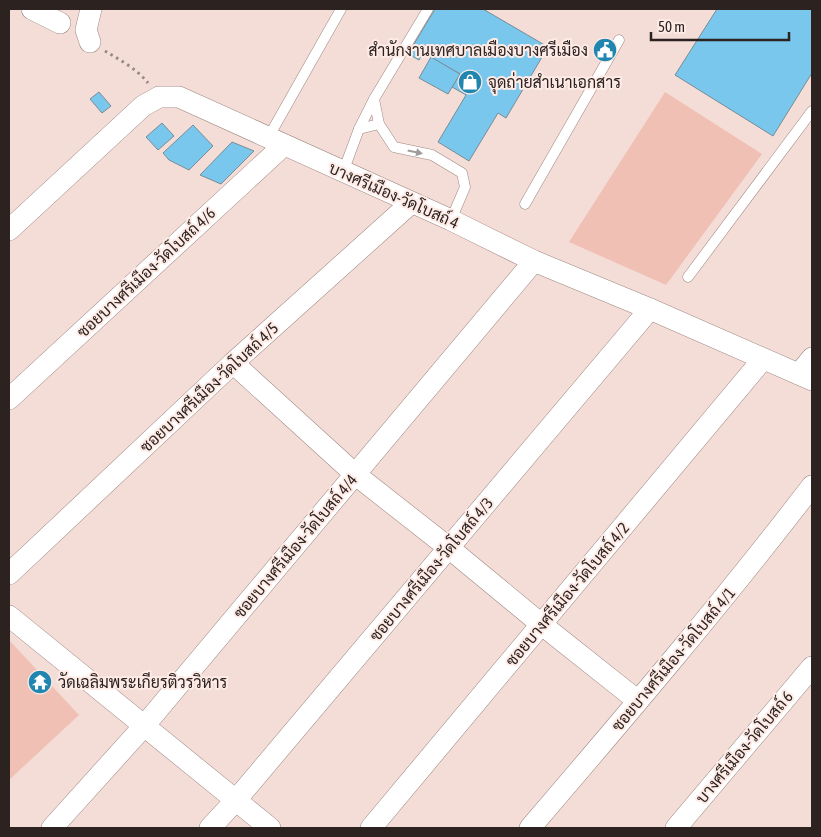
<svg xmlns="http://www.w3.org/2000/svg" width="821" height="837" viewBox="0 0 821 837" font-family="'Asap Condensed',Sarabun,sans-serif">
<rect width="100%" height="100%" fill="#f5ddd7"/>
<g fill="#f0c0b5">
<path d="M 665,92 L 762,154 L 666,285 L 569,242 Z"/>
<path d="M 9,640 L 79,715 L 9,780 Z"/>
</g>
<g fill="#7ac7ed" stroke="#788c96">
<path d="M 435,9 L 483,9 L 548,47 L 506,118 L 498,113 L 469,161 L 438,142 L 466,95 L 452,87 L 460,74 L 423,53 L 419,60 L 408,54 Z"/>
<path d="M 717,9 L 812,9 L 812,73 L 773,136 L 675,75 Z"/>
<path d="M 431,57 L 460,74 L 448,94 L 419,78 Z"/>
<path d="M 99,92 L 111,106 L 102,113 L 90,99 Z"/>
<path d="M 162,123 L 174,136 L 158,150 L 146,137 Z"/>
<path d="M 193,125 L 213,146 L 189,170 L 169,160 L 163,153 Z"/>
<path d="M 232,142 L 254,151 L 221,184 L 200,175 Z"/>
</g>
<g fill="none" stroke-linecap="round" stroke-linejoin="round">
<g stroke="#9d8782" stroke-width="11">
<g id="service">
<path d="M 428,9 L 374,99 L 379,124 L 394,147 L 432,155 L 462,173 L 465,187 L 451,220"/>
<path d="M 359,129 L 374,99"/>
<path d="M 268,138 L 341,9"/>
<path d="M 343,172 L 359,129 L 379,124"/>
<path d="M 525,204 L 619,40"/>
<path d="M 688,277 L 812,111"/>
</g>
</g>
<g stroke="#9d8782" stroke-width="22">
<g id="minor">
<path d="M 32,9 L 60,23"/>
<path d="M 90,42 L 86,30 L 91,9"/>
<path d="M 9,230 L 143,106 L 159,97 L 179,97 L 451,220 L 534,261 L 650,309 L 812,380"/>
<path d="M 233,363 L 356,475 L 449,548 L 541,624 L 638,701"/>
<path d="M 799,374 L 812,358"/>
<path d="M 9,399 L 284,145"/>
<path d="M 9,574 L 233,363 L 411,203"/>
<path d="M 9,616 L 270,828"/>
<path d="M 52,828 L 144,726 L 534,261"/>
<path d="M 210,828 L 236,800 L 650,309"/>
<path d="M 371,828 L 763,359"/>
<path d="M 530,828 C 626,716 722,603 812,486"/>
<path d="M 676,828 L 812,667"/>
</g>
</g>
<path stroke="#988783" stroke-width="3" stroke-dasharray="2.5 4" stroke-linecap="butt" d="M 105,51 C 120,60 137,69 148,83"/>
<use href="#service" stroke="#fff" stroke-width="10"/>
<use href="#minor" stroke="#fff" stroke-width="21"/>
</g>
<defs><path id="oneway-solid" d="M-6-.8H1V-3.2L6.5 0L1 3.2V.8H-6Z" transform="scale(1.25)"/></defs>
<use fill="#a09c9b" href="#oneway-solid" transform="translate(415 152) rotate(12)"/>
<defs>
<g id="civic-disc" transform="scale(1.25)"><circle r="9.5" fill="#2086af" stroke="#feebe6"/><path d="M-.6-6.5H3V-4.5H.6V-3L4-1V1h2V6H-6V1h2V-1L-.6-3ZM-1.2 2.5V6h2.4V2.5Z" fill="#fff"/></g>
<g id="shop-disc" transform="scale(1.25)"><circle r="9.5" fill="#2086af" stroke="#feebe6"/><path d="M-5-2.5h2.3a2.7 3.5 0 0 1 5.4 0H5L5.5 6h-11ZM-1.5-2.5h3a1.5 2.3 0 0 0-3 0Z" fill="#fff"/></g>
<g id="temple-disc" transform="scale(1.25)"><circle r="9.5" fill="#2086af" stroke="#feebe6"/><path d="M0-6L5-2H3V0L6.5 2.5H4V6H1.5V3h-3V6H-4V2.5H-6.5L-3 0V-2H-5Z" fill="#fff"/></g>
</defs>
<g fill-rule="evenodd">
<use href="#civic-disc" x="605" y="50"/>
<use href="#shop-disc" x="470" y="82"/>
<use href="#temple-disc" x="40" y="682"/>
</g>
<g text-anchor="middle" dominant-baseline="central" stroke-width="4" stroke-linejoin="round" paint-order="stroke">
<g font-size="16" fill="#2c2321" stroke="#feebe6" text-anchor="start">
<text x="588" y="50" text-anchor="end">สำนักงานเทศบาลเมืองบางศรีเมือง</text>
<text x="488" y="82">จุดถ่ายสำเนาเอกสาร</text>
<text x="58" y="682">วัดเฉลิมพระเกียรติวรวิหาร</text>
</g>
<g font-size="16" fill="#2c2321" stroke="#feebe6">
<text transform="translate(394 195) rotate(24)">บางศรีเมือง-วัดโบสถ์ 4</text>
<text transform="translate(146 272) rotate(-43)">ซอยบางศรีเมือง-วัดโบสถ์ 4/6</text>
<text transform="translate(209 387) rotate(-43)">ซอยบางศรีเมือง-วัดโบสถ์ 4/5</text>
<text transform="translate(295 546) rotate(-50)">ซอยบางศรีเมือง-วัดโบสถ์ 4/4</text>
<text transform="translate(431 569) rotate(-50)">ซอยบางศรีเมือง-วัดโบสถ์ 4/3</text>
<text transform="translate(567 594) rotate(-50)">ซอยบางศรีเมือง-วัดโบสถ์ 4/2</text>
<text transform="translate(673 659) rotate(-50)">ซอยบางศรีเมือง-วัดโบสถ์ 4/1</text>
<text transform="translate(744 747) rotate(-50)">บางศรีเมือง-วัดโบสถ์ 6</text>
</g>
</g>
<rect width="821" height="837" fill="none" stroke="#2c2321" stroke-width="20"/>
<path d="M651 32v8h138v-8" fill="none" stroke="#2c2321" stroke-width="2.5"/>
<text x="658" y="32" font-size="15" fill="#2c2321" stroke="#feebe6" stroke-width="4" paint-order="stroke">50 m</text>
</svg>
